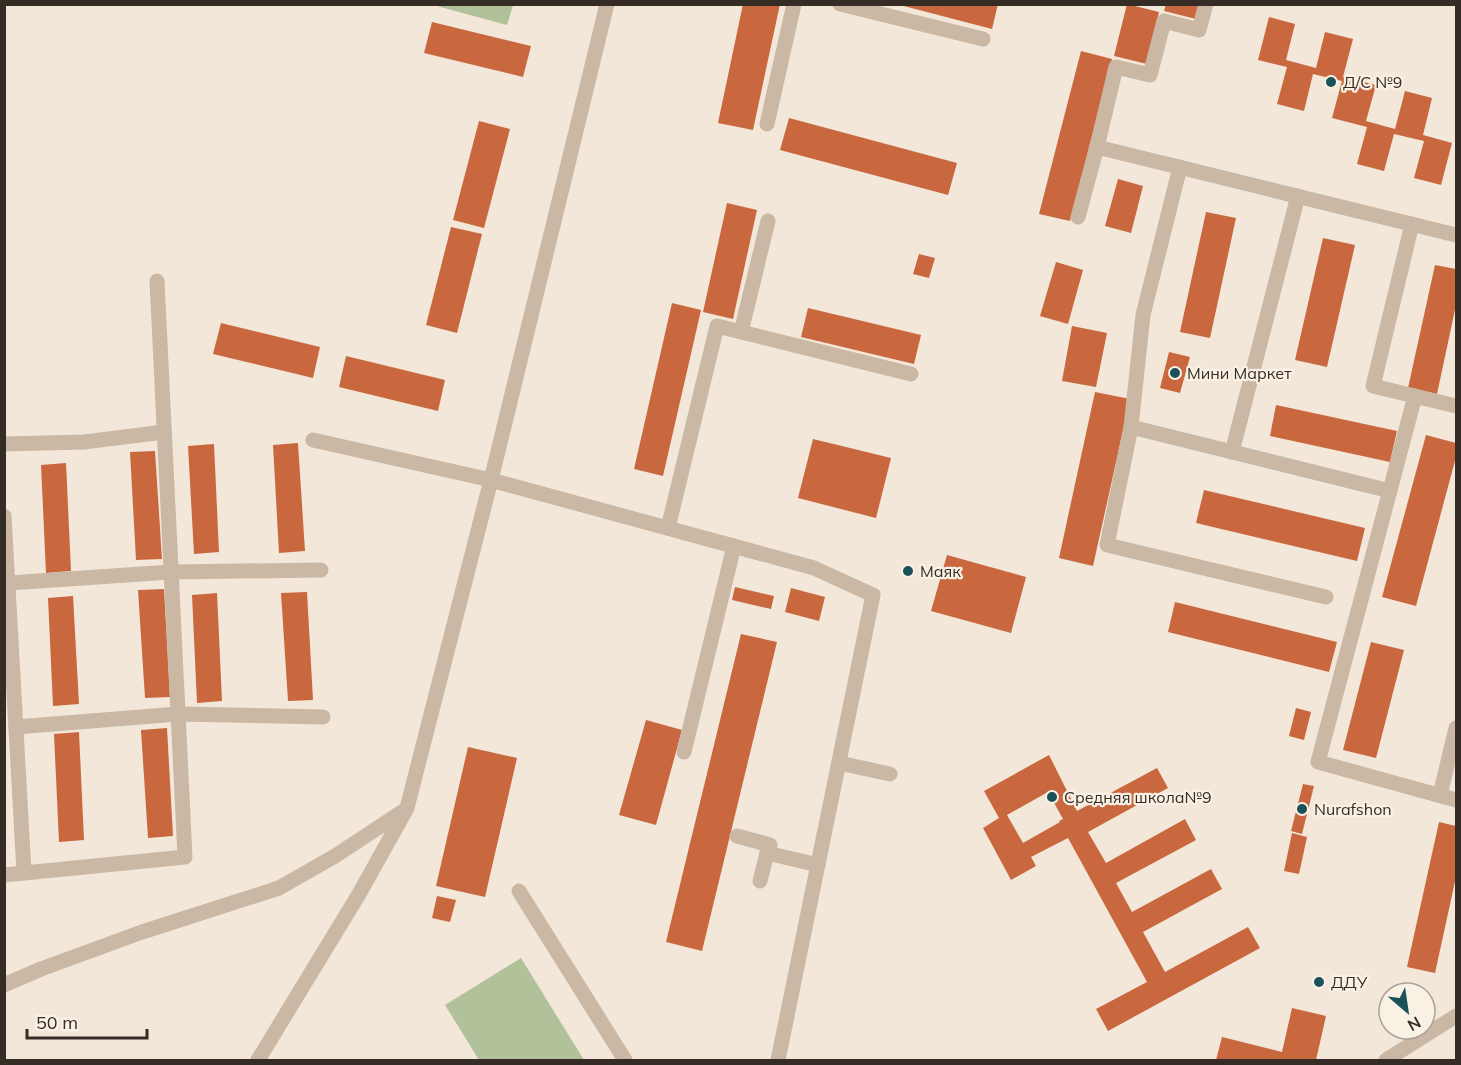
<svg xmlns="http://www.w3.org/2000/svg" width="1461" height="1065" viewBox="0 0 1461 1065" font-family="Mulish,sans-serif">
<rect width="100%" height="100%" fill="#f2e7d9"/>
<g fill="#b1c199">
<path d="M 433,5 L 513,5 L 507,25 Z"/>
<path d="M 521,958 L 584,1060 L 479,1060 L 445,1005 Z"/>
</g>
<g fill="#c9683f" fill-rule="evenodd">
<path d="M 743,4 L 780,4 L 753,130 L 718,123 Z"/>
<path d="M 896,4 L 998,4 L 992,29 Z"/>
<path d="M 1127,4 L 1159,12 L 1147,64 L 1114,56 Z"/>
<path d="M 1166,4 L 1200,4 L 1196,19 L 1164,11 Z"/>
<path d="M 1269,17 L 1295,24 L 1286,60 L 1316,68 L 1325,32 L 1353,39 L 1343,77 L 1376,85 L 1366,121 L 1395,129 L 1405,91 L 1432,98 L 1423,135 L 1452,143 L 1441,185 L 1414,178 L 1424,141 L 1394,134 L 1384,171 L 1357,164 L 1367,127 L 1332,118 L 1342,81 L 1313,74 L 1304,111 L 1277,104 L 1287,67 L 1258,60 Z"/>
<path d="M 432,22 L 531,46 L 523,77 L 424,53 Z"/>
<path d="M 1081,51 L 1112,59 L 1070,221 L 1039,214 Z"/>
<path d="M 789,118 L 957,163 L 948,195 L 780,150 Z"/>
<path d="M 479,121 L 510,129 L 484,228 L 453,220 Z"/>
<path d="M 1118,179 L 1143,186 L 1131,233 L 1105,226 Z"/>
<path d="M 727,203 L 757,210 L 733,319 L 703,312 Z"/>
<path d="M 1206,212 L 1236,218 L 1210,338 L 1180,332 Z"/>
<path d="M 451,227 L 482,234 L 457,333 L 426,325 Z"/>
<path d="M 1323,238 L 1355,245 L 1327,367 L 1295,360 Z"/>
<path d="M 919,254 L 935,258 L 929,278 L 913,274 Z"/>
<path d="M 1056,262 L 1083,270 L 1068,324 L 1040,316 Z"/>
<path d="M 1435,265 L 1456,269 L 1456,305 L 1437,394 L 1408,388 Z"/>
<path d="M 672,303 L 701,310 L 663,476 L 634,469 Z"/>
<path d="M 808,308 L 921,335 L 914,364 L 801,337 Z"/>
<path d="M 221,323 L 320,347 L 313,378 L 213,354 Z"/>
<path d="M 1072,326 L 1107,333 L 1096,387 L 1062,381 Z"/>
<path d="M 1169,352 L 1190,357 L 1180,393 L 1160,388 Z"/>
<path d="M 346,356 L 445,380 L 438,411 L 339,387 Z"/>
<path d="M 1095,392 L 1130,399 L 1093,566 L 1059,558 Z"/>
<path d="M 1276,405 L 1397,431 L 1390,462 L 1270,436 Z"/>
<path d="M 1426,435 L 1456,443 L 1456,457 L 1416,606 L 1382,597 Z"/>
<path d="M 813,439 L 891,458 L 876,518 L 798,498 Z"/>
<path d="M 298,443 L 305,551 L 279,553 L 273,445 Z"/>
<path d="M 214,444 L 219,552 L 194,554 L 188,446 Z"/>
<path d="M 155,451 L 162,559 L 136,560 L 130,452 Z"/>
<path d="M 66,463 L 71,571 L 46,573 L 41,465 Z"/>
<path d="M 1204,490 L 1365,528 L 1357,561 L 1196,523 Z"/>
<path d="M 947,555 L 1026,577 L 1011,633 L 931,611 Z"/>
<path d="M 735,587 L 774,596 L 771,609 L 732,600 Z"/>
<path d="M 791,588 L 825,597 L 819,621 L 785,612 Z"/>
<path d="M 164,589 L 170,697 L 145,698 L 138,590 Z"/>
<path d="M 307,592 L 313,700 L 288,701 L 281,593 Z"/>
<path d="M 217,593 L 222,701 L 197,703 L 192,595 Z"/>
<path d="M 73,596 L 79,704 L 53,706 L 48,598 Z"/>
<path d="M 1175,602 L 1337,642 L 1329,672 L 1168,632 Z"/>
<path d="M 741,634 L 777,642 L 702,951 L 666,942 Z"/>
<path d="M 1371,642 L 1404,650 L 1376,758 L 1343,750 Z"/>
<path d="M 1296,708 L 1311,712 L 1304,740 L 1289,736 Z"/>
<path d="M 646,720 L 682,730 L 656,825 L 619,815 Z"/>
<path d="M 167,728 L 173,836 L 148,838 L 141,730 Z"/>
<path d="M 79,732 L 84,840 L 59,842 L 54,734 Z"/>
<path d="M 468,747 L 517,758 L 485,897 L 436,886 Z"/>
<path d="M 1049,755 L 1077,811 L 1157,768 L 1168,788 L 1088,832 L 1106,863 L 1185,819 L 1196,840 L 1116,883 L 1132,912 L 1211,869 L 1222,889 L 1143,932 L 1165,972 L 1248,927 L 1260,948 L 1108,1031 L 1096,1009 L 1147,982 L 1068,838 L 1031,857 L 1036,866 L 1011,880 L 983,828 L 999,818 L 984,791 ZM 1048,792 L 1063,819 L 1059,821 L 1060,822 L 1023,843 L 1007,815 Z"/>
<path d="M 1303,784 L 1314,786 L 1302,834 L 1291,831 Z"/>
<path d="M 1439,822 L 1456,826 L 1456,877 L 1435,973 L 1407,967 Z"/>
<path d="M 1292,833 L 1307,837 L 1299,874 L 1284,871 Z"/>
<path d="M 437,896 L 456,900 L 450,922 L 432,918 Z"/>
<path d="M 1292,1008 L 1326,1016 L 1316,1060 L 1216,1060 L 1222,1037 L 1282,1052 Z"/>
</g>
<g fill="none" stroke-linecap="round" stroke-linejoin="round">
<g stroke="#cab8a5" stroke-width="15">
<path d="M 840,4 L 983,39"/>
<path d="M 767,124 L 794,4"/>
<path d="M 1097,147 L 1116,67 L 1150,75 L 1164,21 L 1199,30 L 1206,4"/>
<path d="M 1180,167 L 1143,315 L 1131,427 L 1107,545 L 1326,597"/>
<path d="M 1078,217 L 1097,147 L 1456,235"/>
<path d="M 1412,224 L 1373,386 L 1456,406"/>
<path d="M 741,332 L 768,221"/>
<path d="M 1415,396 L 1318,762 L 1456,800"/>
<path d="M 1131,427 L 1390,491"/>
<path d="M 313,440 L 491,480 L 814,568 L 873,595 L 778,1060"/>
<path d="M 4,444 L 84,442 L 164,432"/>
<path d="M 1232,452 L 1298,196"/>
<path d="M 4,516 L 24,872"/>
<path d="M 668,528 L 717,326 L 911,374"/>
<path d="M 9,583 L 171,572 L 321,570"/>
<path d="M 16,727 L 178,714 L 323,717"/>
<path d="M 684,752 L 734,546"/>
<path d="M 839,763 L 890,774"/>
<path d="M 1440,795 L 1456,728"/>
<path d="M 737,836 L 770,845 L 767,853"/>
<path d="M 4,875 L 185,857 L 157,281"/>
<path d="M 760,881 L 767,853 L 818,865"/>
<path d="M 519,891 L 625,1060"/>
<path d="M 4,985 L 41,969 L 142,932 L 279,888 L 335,856 L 405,810"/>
<path d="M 258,1060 L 359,894 L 407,808 L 491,480 L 607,4"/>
<path d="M 1386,1060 L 1456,1016"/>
</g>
</g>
<g fill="#1b5158" stroke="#faf1e5" stroke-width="2">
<circle cx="1331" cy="82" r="6"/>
<circle cx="1175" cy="373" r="6"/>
<circle cx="908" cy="571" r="6"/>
<circle cx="1052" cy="797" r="6"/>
<circle cx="1302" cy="809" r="6"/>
<circle cx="1319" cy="982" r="6"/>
</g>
<g text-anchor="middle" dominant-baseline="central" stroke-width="4.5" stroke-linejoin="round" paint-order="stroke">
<g font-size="16" fill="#352c26" stroke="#faf1e5" text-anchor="start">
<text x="1343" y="82">Д/С №9</text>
<text x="1187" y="373">Мини Маркет</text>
<text x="920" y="571">Маяк</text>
<text x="1064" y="797">Средняя школа№9</text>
<text x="1314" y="809">Nurafshon</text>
<text x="1331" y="982">ДДУ</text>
</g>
</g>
<rect width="1461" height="1065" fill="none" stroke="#352c26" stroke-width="12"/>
<g transform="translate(1407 1011) rotate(151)"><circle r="28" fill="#faf1e5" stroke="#aba299" stroke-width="1.5"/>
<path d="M0-4.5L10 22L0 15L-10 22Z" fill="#1b5158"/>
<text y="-9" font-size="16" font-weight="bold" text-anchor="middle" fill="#352c26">N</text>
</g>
<path d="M27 1029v9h120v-9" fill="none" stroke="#352c26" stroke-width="3"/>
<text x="36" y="1029" font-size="18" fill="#352c26" stroke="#faf1e5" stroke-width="4.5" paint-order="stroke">50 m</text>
</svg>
